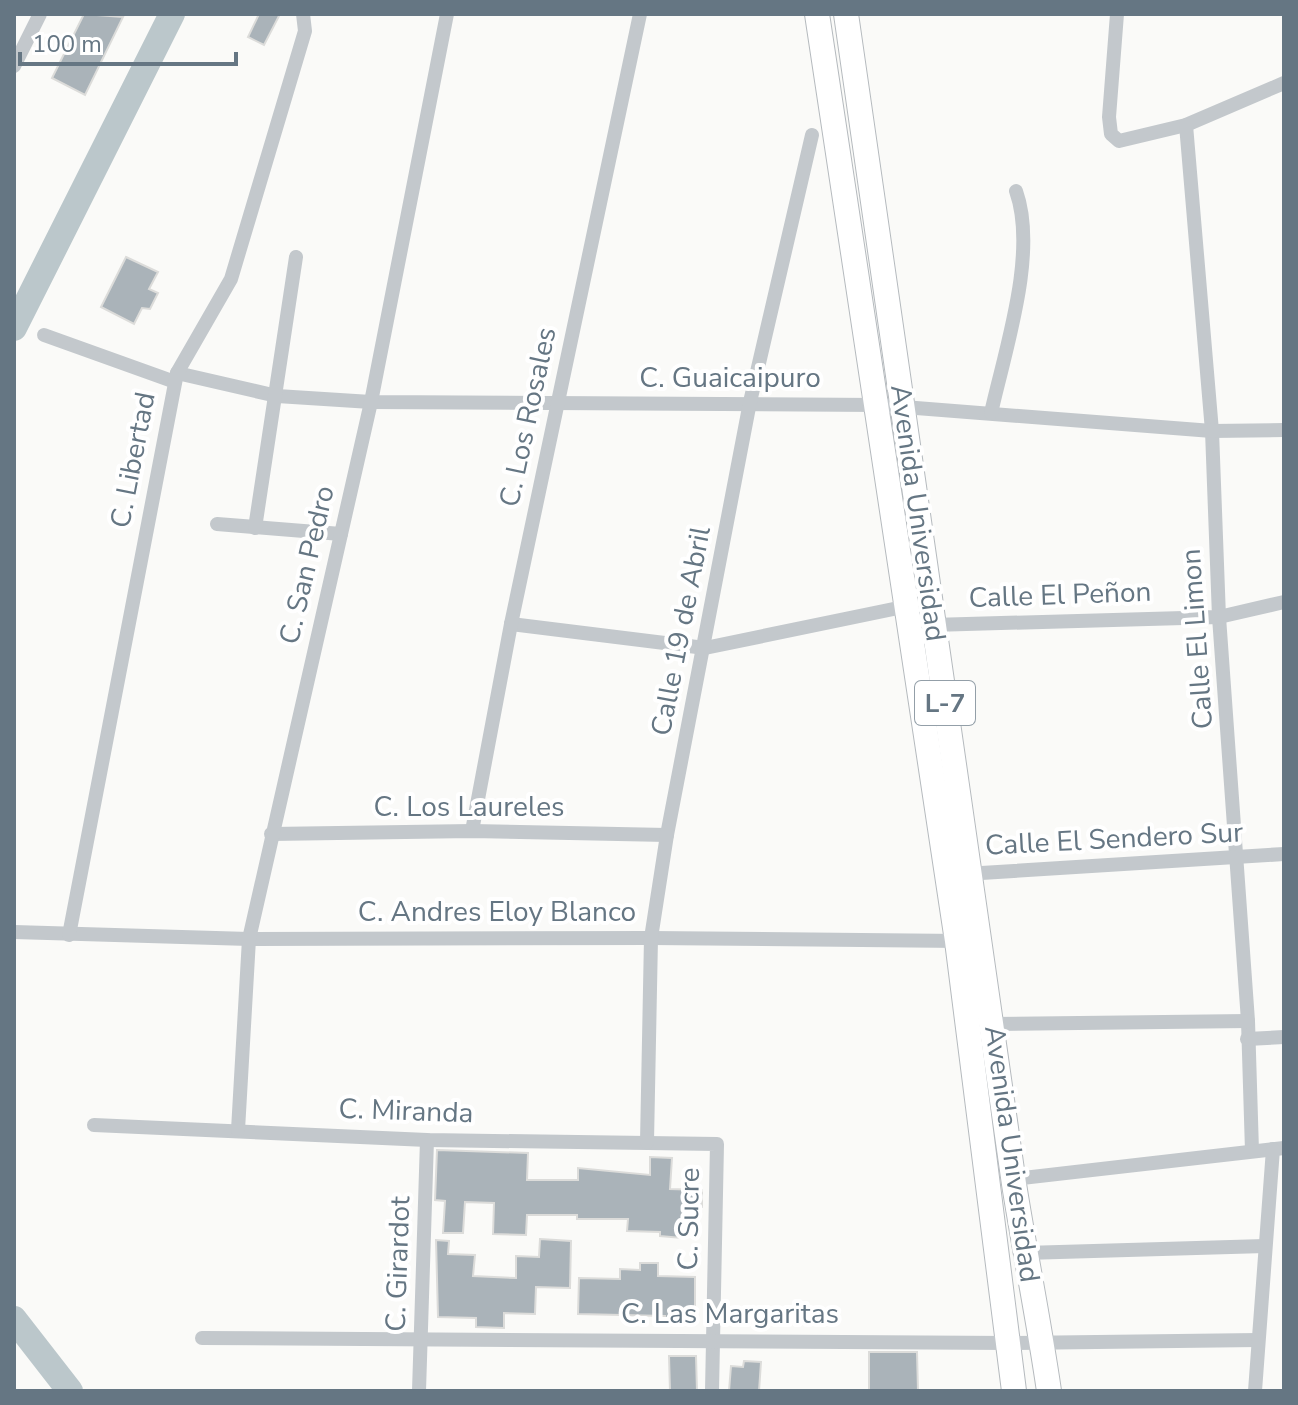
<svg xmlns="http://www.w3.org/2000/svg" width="1298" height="1405" viewBox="0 0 1298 1405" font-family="'Nunito Sans',sans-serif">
<rect width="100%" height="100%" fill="#fafaf8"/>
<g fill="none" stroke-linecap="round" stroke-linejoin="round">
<g stroke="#bbc7cb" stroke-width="26">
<path d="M 14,328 L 172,14"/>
<path d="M 14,1319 L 70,1391"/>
</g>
</g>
<g fill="#aab3b9" stroke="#dcdcda" stroke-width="2">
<path d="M 84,14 L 123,17 L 85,95 L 52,78 Z"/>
<path d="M 259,14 L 280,14 L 264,45 L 248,37 Z"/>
<path d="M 126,257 L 158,272 L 149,289 L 158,293 L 150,309 L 142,308 L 134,324 L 101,307 Z"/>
<path d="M 437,1150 L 528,1153 L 527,1180 L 578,1180 L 578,1168 L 650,1175 L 650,1157 L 672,1158 L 670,1189 L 702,1190 L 702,1207 L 683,1207 L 682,1238 L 660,1236 L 660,1232 L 627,1231 L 628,1219 L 577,1219 L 577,1215 L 527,1215 L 526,1235 L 493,1234 L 494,1203 L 465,1202 L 463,1233 L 443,1233 L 445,1201 L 435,1200 Z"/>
<path d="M 540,1239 L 571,1241 L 570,1288 L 536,1287 L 535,1314 L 504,1313 L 504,1328 L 476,1327 L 476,1318 L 438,1317 L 436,1240 L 449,1241 L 448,1254 L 475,1255 L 473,1276 L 516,1278 L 516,1256 L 539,1257 Z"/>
<path d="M 640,1263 L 658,1263 L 658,1276 L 695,1277 L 695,1322 L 665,1321 L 665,1316 L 578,1314 L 579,1278 L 620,1279 L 620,1269 L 640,1270 Z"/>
<path d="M 869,1352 L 917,1352 L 918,1391 L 869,1391 Z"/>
<path d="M 669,1356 L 696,1356 L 697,1391 L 670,1391 Z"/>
<path d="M 744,1361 L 761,1362 L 759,1391 L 729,1391 L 731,1366 L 743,1367 Z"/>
</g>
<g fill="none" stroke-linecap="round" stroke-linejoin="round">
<g stroke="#b5babe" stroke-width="26">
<g id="primary">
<path d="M 817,14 L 957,941 L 1014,1391"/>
<path d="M 846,14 C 903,404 958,794 1014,1184 C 1025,1253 1039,1322 1049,1391"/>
</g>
</g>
<g stroke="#c3c8cc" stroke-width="14">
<path d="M 1117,14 L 1109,117 L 1111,134 L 1119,141 L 1186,125 L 1284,83"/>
<path d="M 14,66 L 40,14"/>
<path d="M 1186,125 L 1212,431 L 1219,617 L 1248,1021 L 1252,1151"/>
<path d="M 44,335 L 175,382"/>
<path d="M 177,373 L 277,396 L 371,402 L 878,405 L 1212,431 L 1284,430"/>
<path d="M 991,413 C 1005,350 1038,253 1016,191"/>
<path d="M 217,524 L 341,534"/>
<path d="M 255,528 L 296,257"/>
<path d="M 511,624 L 705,648 L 908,606"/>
<path d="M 932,625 L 1219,617 L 1284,602"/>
<path d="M 472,831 L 511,624 L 640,14"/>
<path d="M 271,834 L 472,831 L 667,835"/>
<path d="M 965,874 L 1284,854"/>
<path d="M 14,932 L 249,939 L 651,938 L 961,941"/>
<path d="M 69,935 L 177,373 L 231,279 L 305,31 L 303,14"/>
<path d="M 992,1024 L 1248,1021"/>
<path d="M 1247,1039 L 1284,1037"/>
<path d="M 94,1125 L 427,1140 L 717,1144 L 712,1391"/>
<path d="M 238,1130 L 249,939 L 371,402 L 447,14"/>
<path d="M 647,1142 L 651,938 L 667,835 L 750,402 L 812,135"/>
<path d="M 1014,1179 L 1284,1148"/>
<path d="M 1025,1253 L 1265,1246"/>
<path d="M 202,1338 L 1008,1343 L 1258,1340"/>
<path d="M 419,1391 L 427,1140"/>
<path d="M 1255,1391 L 1273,1149"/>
</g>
<use href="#primary" stroke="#fff" stroke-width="24"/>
</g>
<g text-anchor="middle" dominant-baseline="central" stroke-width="8" stroke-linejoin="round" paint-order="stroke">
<rect fill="#fff" stroke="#939fa8" stroke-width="2" x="915" y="681" width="60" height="44" rx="6"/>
<g font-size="26" font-weight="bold" fill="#657683">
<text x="945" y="703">L-7</text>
</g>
<g font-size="28" fill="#657683" stroke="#fff">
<text x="730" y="378">C. Guaicaipuro</text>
<text transform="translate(528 417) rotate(-78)">C. Los Rosales</text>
<text transform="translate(133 460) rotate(-79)">C. Libertad</text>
<text transform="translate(918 513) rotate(82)">Avenida Universidad</text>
<text transform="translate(307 565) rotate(-77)">C. San Pedro</text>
<text transform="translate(1060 595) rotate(-2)">Calle El Peñon</text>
<text transform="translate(681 631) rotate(-79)">Calle 19 de Abril</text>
<text transform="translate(1197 639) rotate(-94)">Calle El Limon</text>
<text x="469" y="807">C. Los Laureles</text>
<text transform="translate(1114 839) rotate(-3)">Calle El Sendero Sur</text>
<text x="497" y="912">C. Andres Eloy Blanco</text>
<text transform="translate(406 1111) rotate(2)">C. Miranda</text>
<text transform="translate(1012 1154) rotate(82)">Avenida Universidad</text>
<text transform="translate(689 1219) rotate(-89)">C. Sucre</text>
<text transform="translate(398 1264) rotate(-88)">C. Girardot</text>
<text x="730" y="1314">C. Las Margaritas</text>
</g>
</g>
<rect width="1298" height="1405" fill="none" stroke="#657683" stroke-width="32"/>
<path d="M20 52v12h216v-12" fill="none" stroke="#657683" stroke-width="4"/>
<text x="32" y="52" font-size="24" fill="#657683" stroke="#ffffff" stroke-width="6" paint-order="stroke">100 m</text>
</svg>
